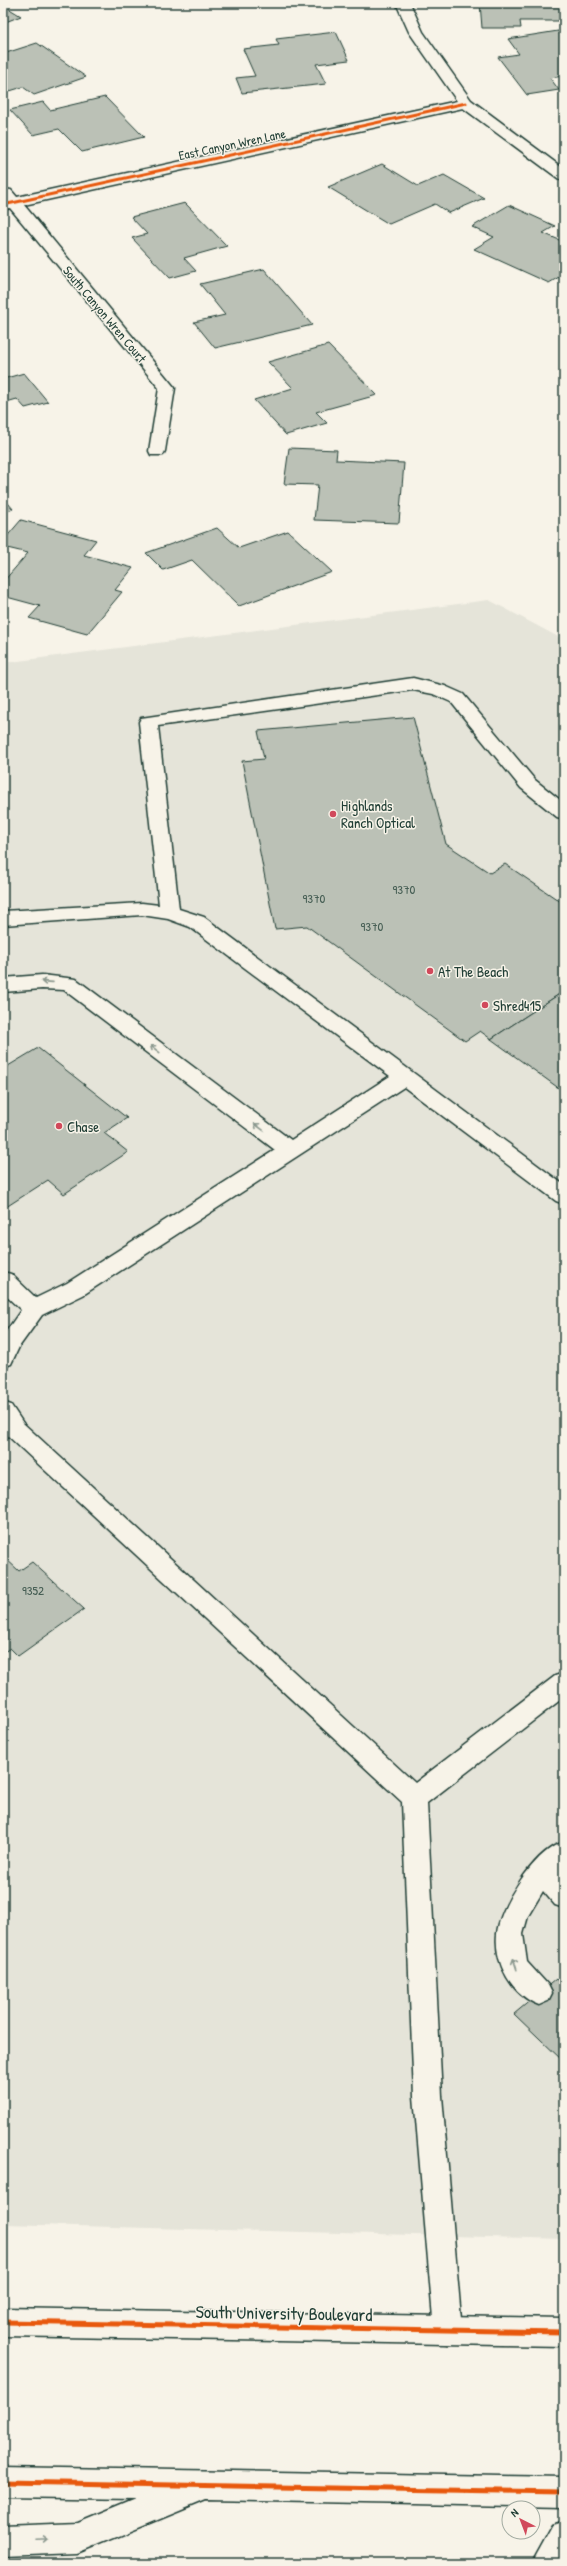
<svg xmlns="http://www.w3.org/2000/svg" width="567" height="2566" viewBox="0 0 567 2566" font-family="'Patrick Hand',sans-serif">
<rect width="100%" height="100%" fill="#f7f3e8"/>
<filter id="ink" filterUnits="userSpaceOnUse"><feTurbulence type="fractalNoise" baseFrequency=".025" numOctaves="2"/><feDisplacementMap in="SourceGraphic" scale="8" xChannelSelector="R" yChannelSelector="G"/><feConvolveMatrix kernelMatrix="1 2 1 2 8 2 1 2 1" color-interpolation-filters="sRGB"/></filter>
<g filter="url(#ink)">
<path fill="#e5e4d9" d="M 489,600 L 564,640 L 564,2239 L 3,2224 L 3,663 Z"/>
<g fill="#bbc1b6" stroke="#1f3d34">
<path d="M 480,3 L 564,3 L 564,21 L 520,21 L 521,28 L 482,28 Z"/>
<path d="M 3,5 L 21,16 L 3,23 Z"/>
<path d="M 558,31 L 564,38 L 564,76 L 550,78 L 559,90 L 527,95 L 498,57 L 519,54 L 508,39 Z"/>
<path d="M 336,32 L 349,60 L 316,64 L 326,84 L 242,93 L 236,78 L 255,76 L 243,49 L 279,45 L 276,39 Z"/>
<path d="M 37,43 L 86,77 L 34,95 L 23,87 L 3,93 L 3,54 Z"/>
<path d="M 105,97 L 144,137 L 82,152 L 59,129 L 33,135 L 10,110 L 43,102 L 50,110 Z"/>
<path d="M 382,164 L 418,186 L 444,175 L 484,198 L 449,213 L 435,204 L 389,224 L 328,187 Z"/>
<path d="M 185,203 L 227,246 L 184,258 L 196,271 L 170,278 L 132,238 L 147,234 L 131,217 Z"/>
<path d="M 509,205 L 555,226 L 543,233 L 564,242 L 564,274 L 549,283 L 474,249 L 494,237 L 472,227 Z"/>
<path d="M 264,269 L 312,325 L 215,348 L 194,322 L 225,315 L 200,284 Z"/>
<path d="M 328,345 L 377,395 L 316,412 L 327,423 L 286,435 L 254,400 L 293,388 L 268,362 Z"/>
<path d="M 24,373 L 48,402 L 25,408 L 17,399 L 3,403 L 3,379 Z"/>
<path d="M 289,448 L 337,450 L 336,460 L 404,463 L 399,523 L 314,520 L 318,485 L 284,484 Z"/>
<path d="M 3,497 L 13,509 L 3,513 Z"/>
<path d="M 21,520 L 96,540 L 84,555 L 133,568 L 115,590 L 122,592 L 87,634 L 29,618 L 40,606 L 3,596 L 3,582 L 28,553 L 3,547 L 3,541 Z"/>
<path d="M 217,528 L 239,548 L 288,531 L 332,572 L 239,606 L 192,560 L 163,570 L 146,553 Z"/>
<path d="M 413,717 L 446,844 L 490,873 L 505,864 L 564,904 L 564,991 L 491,1039 L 480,1031 L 465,1041 L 307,926 L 275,929 L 242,761 L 264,759 L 258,731 Z"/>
<path d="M 564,991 L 564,1092 L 491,1039 Z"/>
<path d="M 38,1048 L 127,1118 L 104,1133 L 128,1152 L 64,1194 L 48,1180 L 3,1209 L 3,1069 Z"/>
<path d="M 3,1556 L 19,1571 L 32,1562 L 84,1609 L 18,1656 L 10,1648 L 3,1653 Z"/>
<path d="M 556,1979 L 564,1987 L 564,2062 L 514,2014 Z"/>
</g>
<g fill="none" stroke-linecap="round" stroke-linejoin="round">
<g stroke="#1f3d34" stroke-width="3">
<g id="service">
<path d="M 413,678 L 445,686 L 463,694 L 535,780 L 564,803 L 564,819 L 557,817 L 521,788 L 451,702 L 433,694 L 413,690 L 158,726 L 179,909 L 204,917 L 564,1185 L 564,1204 L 556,1201 L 404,1087 L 83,1295 L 42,1315 L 19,1347 L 11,1364 L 3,1367 L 3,1336 L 21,1310 L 3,1293 L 3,1272 L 11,1274 L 36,1298 L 67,1283 L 275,1150 L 64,990 L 42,989 L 3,992 L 3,978 L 42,975 L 76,979 L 291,1140 L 390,1076 L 190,927 L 168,919 L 142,915 L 3,925 L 3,911 L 142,903 L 159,905 L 139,722 L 141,718 Z"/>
<path d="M 3,1402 L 11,1405 L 23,1423 L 415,1783 L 555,1676 L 564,1673 L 564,1697 L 427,1803 L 442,2096 L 462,2330 L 458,2340 L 448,2344 L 438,2340 L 434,2330 L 414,2096 L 402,1802 L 7,1435 L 3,1429 Z"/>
<path d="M 559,1844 L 564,1846 L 564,1908 L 555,1905 L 543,1891 L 528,1916 L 523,1934 L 527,1962 L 548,1985 L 552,1993 L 548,2001 L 539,2005 C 512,1995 494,1963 497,1934 C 499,1907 534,1853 559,1844 Z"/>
<path d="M 564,2521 L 564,2563 L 532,2563 L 553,2525 Z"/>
</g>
</g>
<g stroke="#1f3d34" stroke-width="3">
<path id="minor" d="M 396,3 L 410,3 L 423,32 L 471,100 L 564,169 L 564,180 L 559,179 L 463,108 L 24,205 L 175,388 L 165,451 L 163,455 L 151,455 L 149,451 L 159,388 L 10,208 L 3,210 L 3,189 L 11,190 L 17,197 L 457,101 L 409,32 Z"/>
</g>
<g stroke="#1f3d34" stroke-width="3">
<g id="primary">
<path d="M 3,2308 L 564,2318 L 564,2346 L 3,2336 Z"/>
<path d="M 3,2467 L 564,2477 L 564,2507 L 206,2500 L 78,2553 L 3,2556 L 3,2526 L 78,2523 L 136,2499 L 3,2497 Z"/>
</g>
</g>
<use href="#service" fill="#f7f3e8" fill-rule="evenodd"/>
<use href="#minor" fill="#f7f3e8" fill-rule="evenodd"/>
<use href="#primary" fill="#f7f3e8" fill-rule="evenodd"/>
<g stroke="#f7f3e8" stroke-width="5">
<path id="cycleway-far1" d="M 3,205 L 466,103"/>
</g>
<g stroke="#f7f3e8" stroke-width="8">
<g id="cycleway">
<path d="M 3,2322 L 564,2332"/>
<path d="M 3,2482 L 564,2492"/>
</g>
</g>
<use href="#cycleway-far1" stroke="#e8590c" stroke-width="3"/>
<use href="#cycleway" stroke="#e8590c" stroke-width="5"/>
</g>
<defs><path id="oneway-shaft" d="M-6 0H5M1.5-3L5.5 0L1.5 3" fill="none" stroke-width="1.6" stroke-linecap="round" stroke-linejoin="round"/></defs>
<g stroke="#8b988e">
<use href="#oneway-shaft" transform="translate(47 982) rotate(-176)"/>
<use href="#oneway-shaft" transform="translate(155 1049) rotate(-143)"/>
<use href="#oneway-shaft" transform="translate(259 1127) rotate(-143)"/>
<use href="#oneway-shaft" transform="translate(515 1964) rotate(-108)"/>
<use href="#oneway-shaft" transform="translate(42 2539) rotate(-3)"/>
</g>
</g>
<g fill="#d1495b" stroke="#f7f3e8" stroke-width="1.5">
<circle cx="333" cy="814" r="4"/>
<circle cx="430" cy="971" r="4"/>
<circle cx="485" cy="1005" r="4"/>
<circle cx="59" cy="1126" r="4"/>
</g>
<g text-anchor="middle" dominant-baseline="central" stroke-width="3" stroke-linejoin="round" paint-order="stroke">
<g font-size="13" fill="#1f3d34" stroke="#f7f3e8">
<text transform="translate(232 144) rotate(-12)">East Canyon Wren Lane</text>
<text transform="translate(105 314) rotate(50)">South Canyon Wren Court</text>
</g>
<g font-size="13" fill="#465e54">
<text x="404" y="889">9370</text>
<text x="314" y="898">9370</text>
<text x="372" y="926">9370</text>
<text x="33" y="1590">9352</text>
</g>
<g font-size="15" fill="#1f3d34" stroke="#f7f3e8" text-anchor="start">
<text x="341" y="805">Highlands<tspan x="341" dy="17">Ranch Optical</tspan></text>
<text x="438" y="971">At The Beach</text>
<text x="493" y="1005">Shred415</text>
<text x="67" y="1126">Chase</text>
</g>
<g font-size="18" fill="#1f3d34" stroke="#f7f3e8">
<text transform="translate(284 2313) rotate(1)">South University Boulevard</text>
</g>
</g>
<rect width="567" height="2566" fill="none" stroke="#f7f3e8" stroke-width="16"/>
<rect x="8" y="8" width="551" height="2550" fill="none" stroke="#1f3d34" stroke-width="1.5" filter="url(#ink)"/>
<g transform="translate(521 2520) rotate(318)"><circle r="19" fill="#f7f3e8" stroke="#a1aaa0"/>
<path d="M0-3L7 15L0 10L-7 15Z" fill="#d1495b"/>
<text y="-6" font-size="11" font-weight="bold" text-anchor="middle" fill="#1f3d34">N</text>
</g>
</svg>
